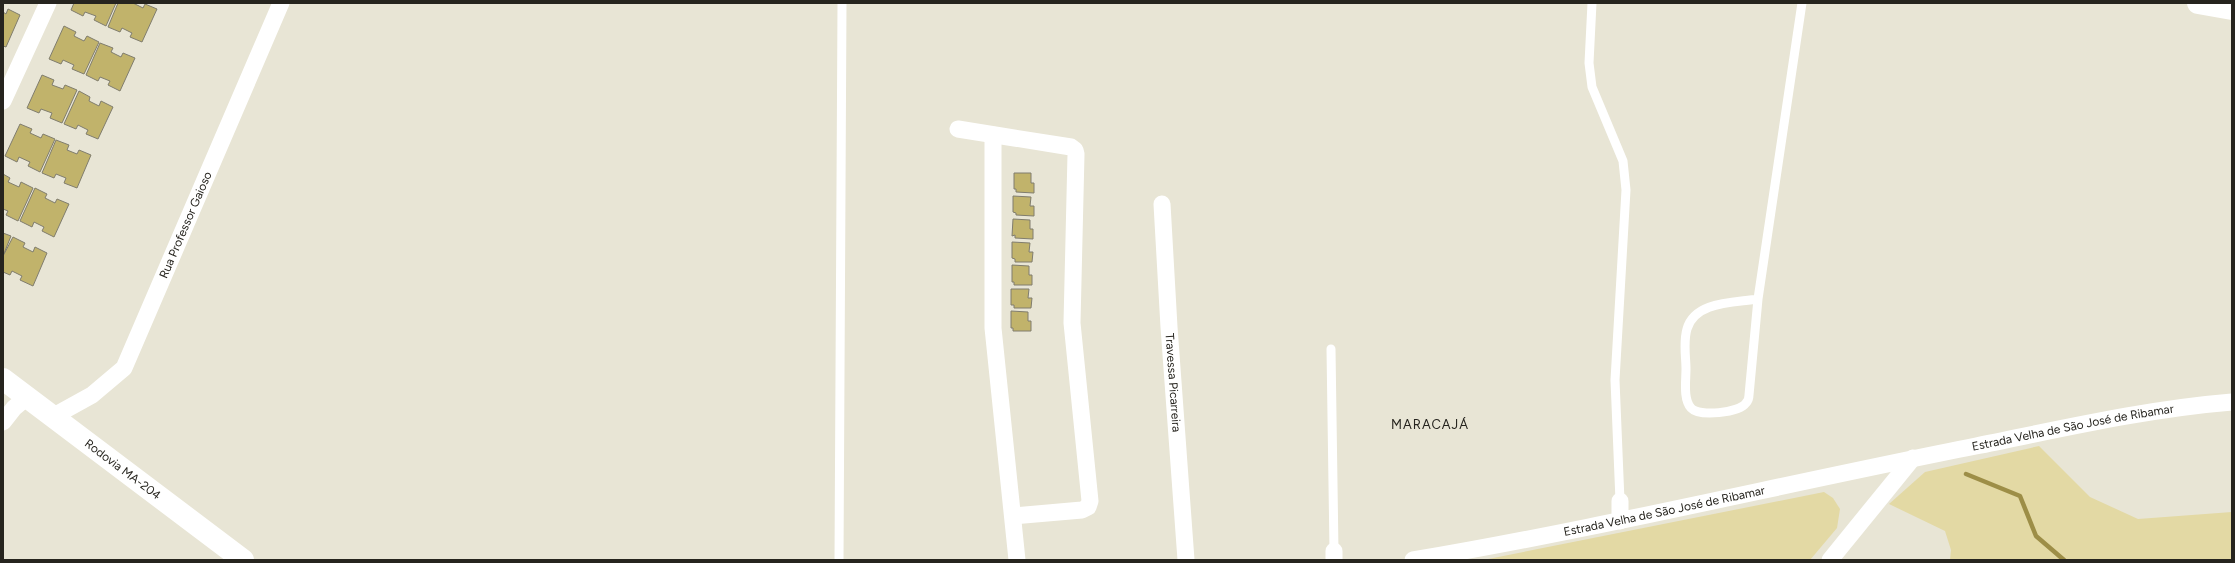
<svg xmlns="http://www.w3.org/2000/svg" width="2235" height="563" viewBox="0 0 2235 563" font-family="Figtree,sans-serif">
<rect width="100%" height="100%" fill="#e8e5d5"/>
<g fill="#e3d9a4">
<path d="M 2039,446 L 2090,497 L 2138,519 L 2232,512 L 2232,560 L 1950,560 L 1951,550 L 1945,531 L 1889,504 L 1925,472 Z"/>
<path d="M 1824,492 L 1833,498 L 1840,509 L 1837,528 L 1810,560 L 1483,560 Z"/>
</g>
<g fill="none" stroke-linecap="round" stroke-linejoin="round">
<path stroke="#9d8e47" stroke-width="4.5" d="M 1966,474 L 2020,496 L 2036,536 L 2064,560"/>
</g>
<g fill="#c1b36b" stroke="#807d6e">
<path d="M 74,3 L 116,3 L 106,26 L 94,20 L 96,16 L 85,12 L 83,16 L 71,10 Z"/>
<path d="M 118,3 L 133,3 L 143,8 L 145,4 L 157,9 L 142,42 L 130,37 L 132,33 L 122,28 L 120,32 L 108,27 Z"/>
<path d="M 8,9 L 20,15 L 6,47 L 3,46 L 3,12 L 6,14 Z"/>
<path d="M 64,26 L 76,32 L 74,36 L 84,41 L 87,36 L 99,42 L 84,74 L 72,69 L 74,65 L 63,60 L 61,64 L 49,59 Z"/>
<path d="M 100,43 L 113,48 L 111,52 L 121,57 L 123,53 L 135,58 L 120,91 L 108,85 L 110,81 L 100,77 L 98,81 L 86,75 Z"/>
<path d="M 42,75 L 54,80 L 52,85 L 63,89 L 65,85 L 77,90 L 62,123 L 50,118 L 52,113 L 41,109 L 39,113 L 27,108 Z"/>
<path d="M 79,91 L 90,97 L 89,101 L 99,106 L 101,101 L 113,107 L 98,139 L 86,134 L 88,130 L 78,125 L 76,129 L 64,124 Z"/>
<path d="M 20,124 L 32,129 L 30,133 L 41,138 L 43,134 L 55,139 L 40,172 L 28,166 L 30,162 L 19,157 L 17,162 L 5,156 Z"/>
<path d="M 56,140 L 69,145 L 67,150 L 77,154 L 79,150 L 91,155 L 77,188 L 64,183 L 66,178 L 56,174 L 54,178 L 42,173 Z"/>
<path d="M 1014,173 L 1031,173 L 1031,183 L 1034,183 L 1034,193 L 1016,192 L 1016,189 L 1014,189 Z"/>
<path d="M 3,174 L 10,178 L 8,182 L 19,187 L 21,182 L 33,188 L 18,221 L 6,215 L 8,211 L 3,209 Z"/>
<path d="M 35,188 L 47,194 L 45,198 L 55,203 L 57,199 L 69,204 L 54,237 L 42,231 L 44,227 L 34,222 L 32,227 L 20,221 Z"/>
<path d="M 1013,196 L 1031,197 L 1030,206 L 1034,206 L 1034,216 L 1016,215 L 1016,213 L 1013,212 Z"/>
<path d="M 1013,219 L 1030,220 L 1030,229 L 1033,229 L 1033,239 L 1015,238 L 1015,235 L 1012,236 Z"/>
<path d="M 3,233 L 11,236 L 3,256 Z"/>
<path d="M 13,237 L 25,243 L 23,247 L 33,252 L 35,247 L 47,253 L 33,286 L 20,280 L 22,276 L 12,271 L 10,275 L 3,272 L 3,256 Z"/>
<path d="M 1012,242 L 1030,243 L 1029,252 L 1033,252 L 1032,262 L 1015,262 L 1015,259 L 1012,258 Z"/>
<path d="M 1012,265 L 1029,266 L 1029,275 L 1032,275 L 1032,285 L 1014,285 L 1014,282 L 1012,282 Z"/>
<path d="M 1011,289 L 1029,289 L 1028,298 L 1032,298 L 1031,308 L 1014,308 L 1014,305 L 1011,305 Z"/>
<path d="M 1011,311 L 1028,312 L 1028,321 L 1031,321 L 1031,331 L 1013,331 L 1013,328 L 1011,328 Z"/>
</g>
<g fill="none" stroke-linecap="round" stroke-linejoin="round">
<g stroke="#fff" stroke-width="9">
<path d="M 1592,3 L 1589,63 L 1592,87 L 1623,161 L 1626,190 L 1615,380 L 1620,501"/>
<path d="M 1758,299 C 1734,303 1695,301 1687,329 C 1683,342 1686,357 1686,369 C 1686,381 1683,399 1691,408 C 1699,417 1739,413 1746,403 C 1748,401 1749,397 1749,395 L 1758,299 L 1802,3"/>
<path d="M 1331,349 L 1334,551"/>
<path d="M 839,560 L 842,3"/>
</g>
<g stroke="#fff" stroke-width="17">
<path d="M 3,101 L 48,3"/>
<path d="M 958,129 L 1071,147 L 1075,150 L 1076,154 L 1072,323 L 1090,501 L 1088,507 L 1082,510 L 1013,516"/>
<path d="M 993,135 L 993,328 L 1017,560"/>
<path id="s1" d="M 1162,204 L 1169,327 L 1186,560"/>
<path id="s2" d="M 54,416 L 92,395 L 124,368 L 281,3"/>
<path d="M 3,422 L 14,408 L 27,397"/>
<path d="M 1620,501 L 1620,521"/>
<path d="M 1334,551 L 1334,560"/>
<path id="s3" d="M 1413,560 C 1602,528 1788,483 1976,446 C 2061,429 2146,409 2232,402"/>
<path d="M 1830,560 L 1913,458"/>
</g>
<g stroke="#fff" stroke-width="22">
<path d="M 2198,3 L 2232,9"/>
<path id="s4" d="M 3,379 L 243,560"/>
</g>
</g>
<g text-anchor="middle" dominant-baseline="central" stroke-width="3" stroke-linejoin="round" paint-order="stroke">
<g font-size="12" fill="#26241e" stroke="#e8e5d5">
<text stroke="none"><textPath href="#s2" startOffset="241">Rua Professor Gaioso</textPath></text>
<text stroke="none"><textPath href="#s1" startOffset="179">Travessa Picarreira</textPath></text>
<text stroke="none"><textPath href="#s3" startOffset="673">Estrada Velha de São José de Ribamar</textPath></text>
<text stroke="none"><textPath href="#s4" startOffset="150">Rodovia MA-204</textPath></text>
<text stroke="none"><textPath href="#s3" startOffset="256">Estrada Velha de São José de Ribamar</textPath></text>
</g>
<g font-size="13" letter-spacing="1" fill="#26241e" stroke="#e8e5d5">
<text x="1430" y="424">MARACAJÁ</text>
</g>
</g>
<rect width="2235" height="563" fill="none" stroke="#26241e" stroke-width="8"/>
</svg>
